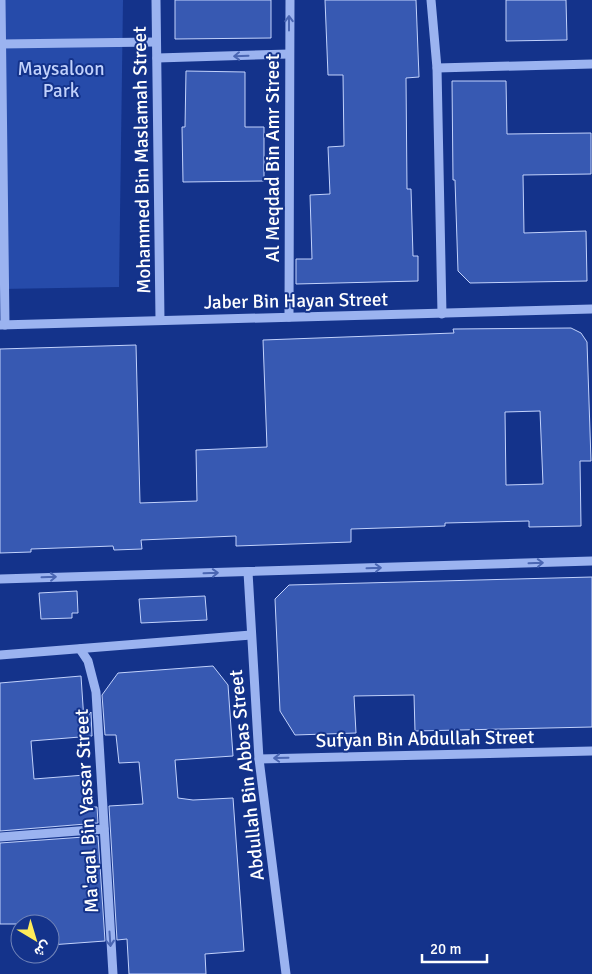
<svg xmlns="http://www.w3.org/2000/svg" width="592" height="974" viewBox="0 0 592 974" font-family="Signika,Vazirmatn,sans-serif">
<rect width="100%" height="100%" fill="#14338b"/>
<path fill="#264baa" d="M 0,0 L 123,0 L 119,287 L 0,289 Z"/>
<g fill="#3759b2" stroke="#c2d2fc" fill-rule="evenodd">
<path d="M 175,0 L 271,0 L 271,38 L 175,39 Z"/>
<path d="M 325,0 L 416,0 L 419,77 L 406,78 L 407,189 L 411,189 L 413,256 L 418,256 L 418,281 L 296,284 L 296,259 L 312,259 L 310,195 L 330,194 L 328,147 L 344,146 L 343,75 L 328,75 Z"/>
<path d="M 506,0 L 566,0 L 567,40 L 506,41 Z"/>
<path d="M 186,71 L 245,72 L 245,127 L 264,127 L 264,181 L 183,182 L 182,127 L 185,127 Z"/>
<path d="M 452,81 L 506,81 L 507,134 L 591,133 L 591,174 L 523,175 L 524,233 L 586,231 L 587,281 L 470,283 L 458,271 L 455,180 L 453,180 Z"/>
<path d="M 571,328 L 581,333 L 587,342 L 591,461 L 580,461 L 581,526 L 529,527 L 529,521 L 445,523 L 445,526 L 351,529 L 351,542 L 236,546 L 236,536 L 141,540 L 142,549 L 114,550 L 113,546 L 31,549 L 31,552 L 0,553 L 0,349 L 136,345 L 140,503 L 197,501 L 196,450 L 267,447 L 263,340 L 454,333 L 453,329 ZM 540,411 L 543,484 L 506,485 L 505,412 Z"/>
<path d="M 592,577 L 592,727 L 415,731 L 414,695 L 354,696 L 356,733 L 295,735 L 280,711 L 275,599 L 289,585 Z"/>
<path d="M 77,591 L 78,613 L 72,613 L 72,618 L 41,619 L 39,593 Z"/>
<path d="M 205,596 L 207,620 L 141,623 L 139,599 Z"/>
<path d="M 213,666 L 228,685 L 233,756 L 175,760 L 178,798 L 193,800 L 233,798 L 244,951 L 205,954 L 206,974 L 129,974 L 127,939 L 117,940 L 109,806 L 143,804 L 139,762 L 119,763 L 116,735 L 105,735 L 102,695 L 118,673 Z"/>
<path d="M 81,676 L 84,721 L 91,712 L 92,736 L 31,741 L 34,779 L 85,775 L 88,807 L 97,807 L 98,823 L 0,831 L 0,683 Z"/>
<path d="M 98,836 L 105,941 L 50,945 L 50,924 L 0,924 L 0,843 Z"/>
</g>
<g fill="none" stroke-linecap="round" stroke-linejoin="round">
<g stroke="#9bb3f0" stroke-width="9">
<path d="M 1,0 L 5,325"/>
<path d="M 156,0 L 160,320"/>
<path d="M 431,0 L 437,68 L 442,314"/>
<path d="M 0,44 L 156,42"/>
<path d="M 157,58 L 289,54"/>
<path d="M 437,68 L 592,64"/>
<path d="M 289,317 L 290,0"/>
<path d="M 0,325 L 592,309"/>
<path d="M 248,572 L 259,759 L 286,974"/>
<path d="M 0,579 L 592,561"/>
<path d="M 80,649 L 88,661 L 96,692 L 113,974"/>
<path d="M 0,655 L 251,635"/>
<path d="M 259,759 L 592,751"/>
<path d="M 0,837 L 104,829"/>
</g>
</g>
<defs><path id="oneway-shaft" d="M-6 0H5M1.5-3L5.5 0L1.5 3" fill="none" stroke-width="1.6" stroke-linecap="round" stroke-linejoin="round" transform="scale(1.25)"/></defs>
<g stroke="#4a66b3">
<use href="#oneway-shaft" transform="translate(289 23) rotate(-90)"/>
<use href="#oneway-shaft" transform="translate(241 56) rotate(178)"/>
<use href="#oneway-shaft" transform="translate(536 563) rotate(-2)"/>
<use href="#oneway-shaft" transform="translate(374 568) rotate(-2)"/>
<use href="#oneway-shaft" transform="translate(211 573) rotate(-2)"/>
<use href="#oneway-shaft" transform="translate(49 577) rotate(-2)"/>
<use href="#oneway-shaft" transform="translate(281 758) rotate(179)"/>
<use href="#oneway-shaft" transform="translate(110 939) rotate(86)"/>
</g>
<g text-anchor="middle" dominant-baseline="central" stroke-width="4" stroke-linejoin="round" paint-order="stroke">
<g font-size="19" fill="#c2d2fc" stroke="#14338b">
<text x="61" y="69">Maysaloon<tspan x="61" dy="22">Park</tspan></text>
</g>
<g font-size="19" fill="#fff" stroke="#14338b">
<text transform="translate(273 158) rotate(-90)">Al Meqdad Bin Amr Street</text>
<text transform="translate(142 160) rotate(-91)">Mohammed Bin Maslamah Street</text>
<text transform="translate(296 301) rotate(-1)">Jaber Bin Hayan Street</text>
<text transform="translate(425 739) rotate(-1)">Sufyan Bin Abdullah Street</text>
<text transform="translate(247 775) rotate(-96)">Abdullah Bin Abbas Street</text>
<text transform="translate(87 811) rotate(-93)">Ma'aqal Bin Yassar Street</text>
</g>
</g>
<g transform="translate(35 939) rotate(142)"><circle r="24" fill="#14338b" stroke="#7285b9"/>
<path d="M0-4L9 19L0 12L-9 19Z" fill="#ffec5a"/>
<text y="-8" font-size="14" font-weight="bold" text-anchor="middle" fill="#ffffff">ش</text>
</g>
<path d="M422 954v8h65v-8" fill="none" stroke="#ffffff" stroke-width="2.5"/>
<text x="430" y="954" font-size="15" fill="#ffffff" stroke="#14338b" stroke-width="4" paint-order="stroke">20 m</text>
</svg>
